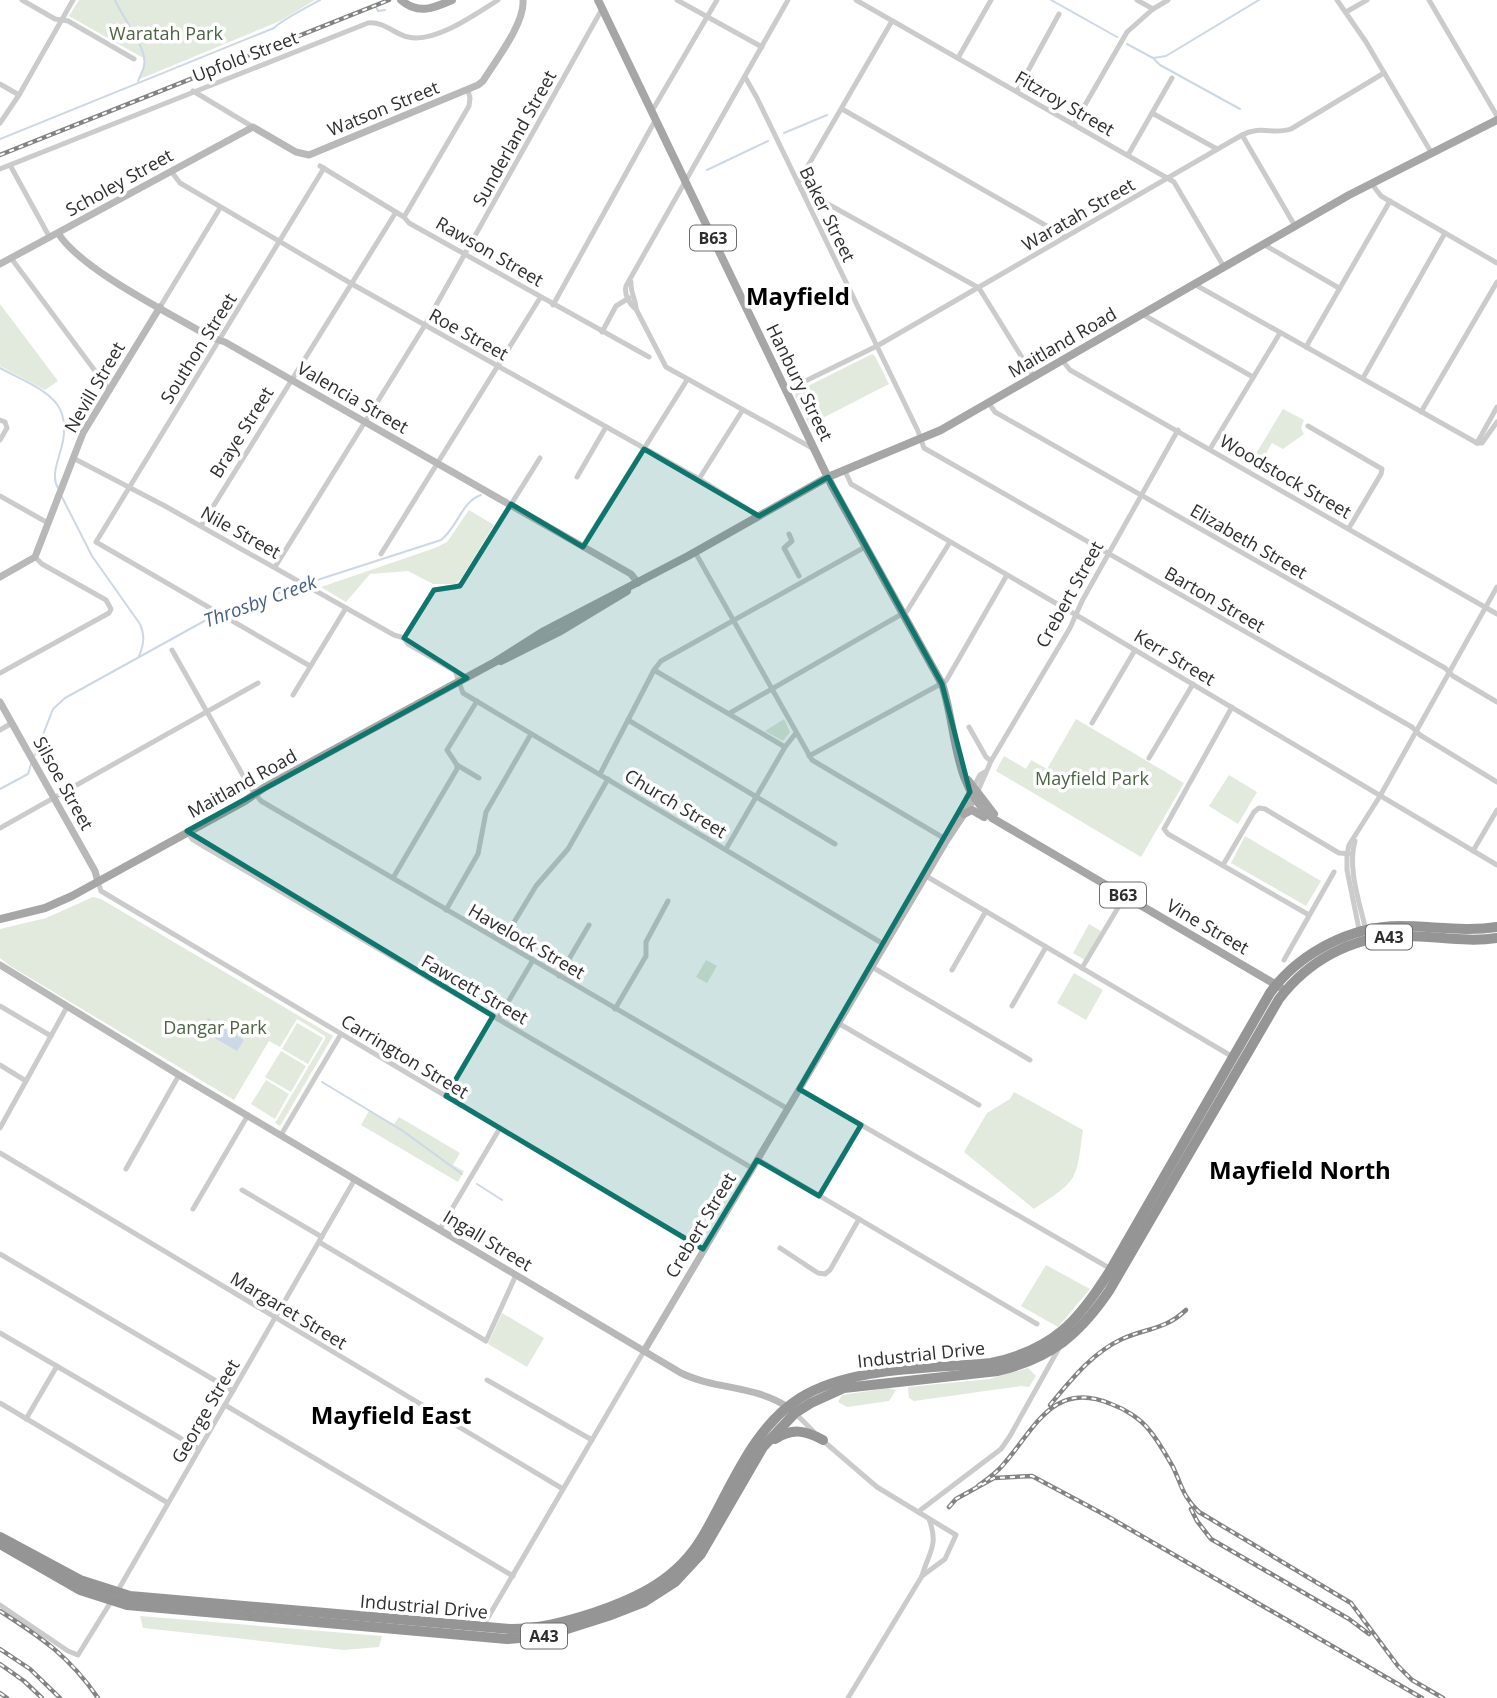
<svg xmlns="http://www.w3.org/2000/svg" width="1497" height="1698" viewBox="0 0 1497 1698" font-family="'Open Sans',sans-serif">
<rect width="100%" height="100%" fill="#fff"/>
<g fill="#e2eadd">
<path d="M 79,0 L 315,0 L 280,21 L 140,79 L 145,59 L 69,16 Z"/>
<path d="M 0,304 L 58,381 L 45,390 L 0,366 Z"/>
<path d="M 872,354 L 875,356 L 889,384 L 809,425 L 795,396 L 796,392 Z"/>
<path d="M 1283,409 L 1304,420 L 1301,428 L 1304,434 L 1283,449 L 1272,443 L 1258,467 L 1251,462 Z"/>
<path d="M 469,510 L 494,525 L 461,579 L 455,584 L 433,584 L 408,571 L 370,574 L 346,602 L 321,587 L 435,548 L 447,542 Z"/>
<path d="M 784,719 L 790,732 L 783,741 L 765,731 Z"/>
<path d="M 1076,719 L 1184,783 L 1141,857 L 996,771 L 1004,756 L 1026,769 L 1031,760 L 1047,769 Z"/>
<path d="M 1229,775 L 1257,792 L 1238,824 L 1209,806 Z"/>
<path d="M 1245,836 L 1321,881 L 1306,906 L 1231,863 Z"/>
<path d="M 93,897 L 101,899 L 333,1036 L 280,1126 L 275,1123 L 325,1039 L 325,1036 L 297,1019 L 280,1047 L 269,1041 L 234,1100 L 10,966 L 0,958 L 0,929 L 46,918 Z"/>
<path d="M 1089,924 L 1101,931 L 1085,960 L 1073,953 Z"/>
<path d="M 706,960 L 717,966 L 707,983 L 696,977 Z"/>
<path d="M 1074,973 L 1103,990 L 1086,1020 L 1057,1003 Z"/>
<path d="M 297,1023 L 323,1038 L 308,1064 L 282,1049 Z"/>
<path d="M 281,1051 L 306,1066 L 291,1092 L 265,1077 Z"/>
<path d="M 266,1080 L 289,1094 L 275,1119 L 251,1104 Z"/>
<path d="M 1014,1092 L 1083,1130 C 1076,1182 1078,1180 1034,1209 L 964,1152 L 987,1113 L 1010,1099 Z"/>
<path d="M 369,1111 L 394,1124 L 399,1117 L 460,1153 L 453,1165 L 464,1171 L 458,1182 L 361,1125 Z"/>
<path d="M 1046,1265 L 1090,1289 L 1058,1327 L 1021,1306 Z"/>
<path d="M 502,1313 L 544,1338 L 527,1367 L 488,1344 Z"/>
<path d="M 1028,1368 L 1036,1376 L 1029,1387 L 1021,1386 L 914,1401 L 909,1398 L 908,1387 L 989,1379 Z"/>
<path d="M 888,1388 L 896,1390 L 889,1401 L 847,1407 L 838,1402 L 842,1395 Z"/>
<path d="M 140,1616 L 382,1636 L 379,1647 L 344,1650 L 143,1628 Z"/>
</g>
<path fill="#ccd7e7" d="M 208,1018 L 244,1040 L 237,1051 L 201,1030 Z"/>
<g fill="none" stroke-linecap="round" stroke-linejoin="round">
<g stroke="#ccd7e7" stroke-width="2">
<path d="M 115,0 C 122,18 148,47 144,66 C 143,71 140,76 138,81"/>
<path d="M 1051,0 L 1117,37"/>
<path d="M 376,7 L 378,11 L 385,10"/>
<path d="M 1127,44 L 1153,58 L 1160,65 L 1240,109"/>
<path d="M 1153,58 L 1166,56 L 1259,0"/>
<path d="M 784,133 L 827,115"/>
<path d="M 0,139 L 274,28 C 280,21 309,6 320,0"/>
<path d="M 707,170 L 768,141"/>
<path d="M 0,368 C 43,391 78,399 59,456 C 56,467 52,478 58,488"/>
<path d="M 62,497 L 92,556 L 140,624 C 145,636 144,644 139,656"/>
<path d="M 308,583 L 441,540 C 457,528 462,501 481,495"/>
<path d="M 222,612 L 303,585"/>
<path d="M 35,755 L 53,709 L 65,698 L 217,614"/>
<path d="M 0,789 L 28,774 L 31,764"/>
<path d="M 322,1082 L 403,1131 L 462,1174"/>
<path d="M 477,1184 L 502,1200"/>
</g>
<g stroke="#cbcbcb" stroke-width="5">
<path d="M 22,0 L 55,19 L 68,21 L 134,59"/>
<path d="M 677,0 L 762,47"/>
<path d="M 856,0 L 1174,182 L 1224,267"/>
<path d="M 1137,0 L 1153,9"/>
<path d="M 1337,0 L 1366,42 L 1431,152"/>
<path d="M 1429,0 L 1497,116"/>
<path d="M 1346,12 L 1367,0"/>
<path d="M 958,58 L 991,0"/>
<path d="M 745,77 L 757,98 L 918,431 L 924,448 L 1412,727 L 1420,735 L 1497,782"/>
<path d="M 0,84 L 19,95"/>
<path d="M 193,91 L 253,127"/>
<path d="M 1017,91 L 1059,14"/>
<path d="M 842,109 L 1066,237"/>
<path d="M 652,111 L 717,0"/>
<path d="M 1152,113 L 1217,149"/>
<path d="M 0,123 L 19,95 L 73,0"/>
<path d="M 1074,124 L 1127,32 L 1153,9 L 1168,0"/>
<path d="M 1242,135 L 1295,226"/>
<path d="M 1128,155 L 1172,78"/>
<path d="M 10,165 L 50,238"/>
<path d="M 320,166 L 404,217 L 409,223 L 649,357"/>
<path d="M 0,169 L 368,23 C 384,21 394,34 408,37 C 434,44 476,14 498,0"/>
<path d="M 171,171 L 180,183 L 352,284 L 699,479 L 759,516"/>
<path d="M 798,183 L 892,21"/>
<path d="M 1371,183 L 1381,196 L 1497,263"/>
<path d="M 801,189 L 979,288 L 1034,377"/>
<path d="M 404,217 L 469,106 L 470,98 L 468,90"/>
<path d="M 1263,244 L 1339,288"/>
<path d="M 11,258 L 110,391"/>
<path d="M 631,282 C 630,293 636,299 636,309 L 666,367 L 814,449"/>
<path d="M 1194,284 L 1477,443"/>
<path d="M 553,305 L 656,119"/>
<path d="M 160,307 L 220,208"/>
<path d="M 636,309 C 629,304 624,294 626,286 L 788,0"/>
<path d="M 1142,314 L 1253,377"/>
<path d="M 602,332 L 616,306 L 629,298"/>
<path d="M 1306,347 L 1390,201"/>
<path d="M 1062,360 L 1070,370 L 1497,614"/>
<path d="M 1363,378 L 1445,233"/>
<path d="M 787,390 L 877,346 L 1242,135 C 1261,125 1273,135 1291,129 L 1384,73"/>
<path d="M 988,402 L 995,412 L 1445,668 L 1453,676 L 1497,702"/>
<path d="M 1421,412 L 1497,282"/>
<path d="M 0,420 L 5,422 L 7,428 L 0,440"/>
<path d="M 1308,426 L 1382,469 L 1381,474 L 1349,528"/>
<path d="M 1477,443 L 1497,407"/>
<path d="M 1477,443 L 1482,443 L 1497,422"/>
<path d="M 1210,449 L 1280,333"/>
<path d="M 73,458 L 165,506 L 394,635 L 404,638 L 408,644 L 455,671 L 463,693 L 885,945"/>
<path d="M 844,469 L 851,484 L 1083,619 L 1497,865"/>
<path d="M 577,477 L 606,427"/>
<path d="M 699,479 L 742,411"/>
<path d="M 0,496 L 48,523"/>
<path d="M 201,526 L 396,212"/>
<path d="M 789,534 L 792,541 L 784,548 L 799,576"/>
<path d="M 583,546 L 687,380"/>
<path d="M 695,552 L 812,760 L 947,840"/>
<path d="M 381,554 L 540,298"/>
<path d="M 275,567 L 425,325 L 602,9"/>
<path d="M 404,638 L 434,590 L 456,587 L 462,583 L 540,458"/>
<path d="M 172,650 L 249,786 L 261,801 L 788,1109"/>
<path d="M 310,666 L 96,542 L 324,168"/>
<path d="M 654,670 L 785,747"/>
<path d="M 0,673 L 109,613 L 111,609 L 106,600 L 42,564 L 35,557"/>
<path d="M 293,695 L 346,608"/>
<path d="M 477,701 L 447,750 L 457,765 L 479,778"/>
<path d="M 1232,707 L 1164,829 L 1168,834 L 1309,915"/>
<path d="M 730,713 L 907,611 L 950,542"/>
<path d="M 628,720 L 835,844"/>
<path d="M 1092,723 L 1135,650"/>
<path d="M 969,727 L 986,757 L 991,761"/>
<path d="M 0,730 L 12,723"/>
<path d="M 809,756 L 946,681 L 1007,575"/>
<path d="M 1149,758 L 1193,684"/>
<path d="M 600,774 L 654,670 L 661,661 L 865,547"/>
<path d="M 974,786 L 980,775 L 985,772"/>
<path d="M 977,793 L 991,761 L 1070,628 L 1082,601 L 1178,430"/>
<path d="M 0,828 L 258,683"/>
<path d="M 187,831 L 192,839 L 205,847 L 752,1168"/>
<path d="M 1355,841 C 1347,869 1360,903 1366,931"/>
<path d="M 726,849 L 785,747 L 796,733"/>
<path d="M 1473,851 L 1497,810"/>
<path d="M 1223,865 L 1254,812 L 1259,808 L 1265,809 L 1339,853 L 1352,854"/>
<path d="M 926,876 L 1233,1057"/>
<path d="M 393,878 L 457,769 L 457,765"/>
<path d="M 98,882 L 101,891 L 703,1249"/>
<path d="M 446,910 L 478,854 L 486,812 L 531,734"/>
<path d="M 1360,934 L 1347,870 L 1347,854 L 1349,845 L 1380,796 L 1497,587"/>
<path d="M 502,942 L 536,886 L 568,849 L 608,779"/>
<path d="M 1284,960 L 1334,872"/>
<path d="M 872,967 L 1030,1060"/>
<path d="M 1082,968 L 1125,896"/>
<path d="M 952,970 L 986,911"/>
<path d="M 559,976 L 589,925"/>
<path d="M 0,1006 L 51,1036"/>
<path d="M 1012,1006 L 1046,947"/>
<path d="M 615,1009 L 646,956 L 646,942 L 668,901"/>
<path d="M 498,1019 L 533,960"/>
<path d="M 838,1023 L 979,1105"/>
<path d="M 0,1065 L 26,1081"/>
<path d="M 799,1089 L 1111,1269"/>
<path d="M 446,1096 L 493,1016"/>
<path d="M 0,1128 L 67,1007"/>
<path d="M 281,1135 L 341,1034"/>
<path d="M 0,1153 L 563,1489"/>
<path d="M 757,1159 L 1037,1324"/>
<path d="M 126,1169 L 179,1075"/>
<path d="M 242,1190 L 322,1237"/>
<path d="M 819,1196 L 861,1125"/>
<path d="M 193,1209 L 248,1115"/>
<path d="M 440,1229 L 500,1128"/>
<path d="M 319,1242 L 486,1341 L 516,1275"/>
<path d="M 780,1248 L 818,1273 L 825,1274 L 830,1270 L 859,1219"/>
<path d="M 0,1254 L 233,1391"/>
<path d="M 0,1333 L 199,1449"/>
<path d="M 487,1380 L 592,1440"/>
<path d="M 0,1403 L 168,1503"/>
<path d="M 225,1405 L 513,1576"/>
<path d="M 795,1413 L 814,1432"/>
<path d="M 26,1419 L 57,1366"/>
<path d="M 821,1439 L 877,1487 L 956,1535 L 945,1559 L 922,1576"/>
<path d="M 918,1512 L 1001,1449 L 1010,1436 L 1059,1348"/>
<path d="M 117,1592 L 355,1179"/>
<path d="M 0,1605 L 68,1651 L 78,1655 L 112,1600"/>
<path d="M 483,1626 L 644,1351"/>
<path d="M 848,1698 L 922,1576 C 929,1551 939,1546 929,1519"/>
</g>
<g stroke="#b8b8b8" stroke-width="7">
<path d="M 58,233 C 81,270 170,313 210,337 L 225,342 L 631,574 L 638,583"/>
<path d="M 0,264 L 253,127 L 296,152 L 309,155 L 478,85 L 483,81 C 496,60 525,23 523,0"/>
<path d="M 0,577 L 35,557 L 83,433 L 160,307"/>
<path d="M 0,702 L 95,871 L 98,882"/>
<path d="M 956,820 L 973,787"/>
<path d="M 0,965 L 179,1075 L 681,1373 C 716,1390 756,1385 789,1408"/>
<path d="M 644,1351 L 947,840 L 976,796"/>
</g>
<g stroke="#a6a6a6" stroke-width="8">
<path d="M 401,0 C 418,15 434,8 452,0"/>
<path d="M 598,0 L 832,486 L 942,684 C 957,728 952,785 992,818 L 1280,987"/>
<path d="M 501,661 L 559,632 L 627,591"/>
<path d="M 968,780 L 994,814"/>
<path d="M 964,814 L 972,810 L 984,817"/>
<path d="M 0,919 L 45,908 L 72,896 L 245,801 L 265,787 L 495,662 L 544,631 L 688,556 L 828,477 L 941,430 L 1349,195 L 1497,120"/>
</g>
<g stroke="#959595" stroke-width="10">
<path d="M 775,1439 C 792,1428 805,1430 823,1440"/>
<path d="M 0,1537 L 80,1580 L 130,1596 L 510,1629 C 539,1629 565,1622 593,1613 C 638,1598 678,1579 703,1536 C 731,1489 751,1429 800,1398 C 851,1366 931,1369 991,1363 C 1053,1350 1079,1321 1111,1269 L 1270,993 C 1299,953 1351,926 1400,926 C 1432,926 1465,932 1497,927"/>
<path d="M 0,1544 L 80,1590 L 127,1605 L 507,1639 L 545,1636 L 608,1616 L 644,1602 L 675,1582 L 701,1554 L 763,1447 L 795,1413 L 811,1403 L 844,1388 L 998,1371 C 1051,1358 1079,1335 1109,1291 L 1279,999 C 1308,961 1351,937 1399,936 C 1432,935 1465,943 1497,938"/>
</g>
<g stroke="#838383" stroke-width="4.5">
<g id="rail">
<path d="M 0,155 L 389,0"/>
<path d="M 1050,1405 C 1071,1380 1092,1353 1122,1339 C 1146,1328 1165,1330 1186,1310"/>
<path d="M 978,1486 C 986,1480 995,1474 1002,1466 C 1034,1431 1052,1379 1111,1404 C 1125,1409 1141,1419 1150,1431 C 1159,1442 1166,1455 1173,1467 C 1182,1486 1183,1497 1199,1512 L 1351,1603 L 1398,1666 L 1412,1680 L 1443,1698"/>
<path d="M 949,1507 L 956,1499 L 994,1478 L 1032,1476 L 1107,1516 L 1422,1698"/>
<path d="M 1191,1509 L 1197,1521 L 1211,1539 L 1349,1619 L 1369,1634"/>
<path d="M 0,1611 C 42,1638 69,1656 98,1698"/>
<path d="M 0,1649 L 30,1669 L 60,1698"/>
<path d="M 0,1664 L 24,1681 L 42,1698"/>
<path d="M 0,1693 L 7,1698"/>
</g>
</g>
<use href="#rail" stroke="#fff" stroke-width="2" stroke-dasharray="5" stroke-linecap="butt"/>
</g>
<path fill="#0f766e" fill-opacity="0.2" stroke="#0f766e" stroke-width="5" stroke-linejoin="round" d="M 644,449 L 759,516 L 828,477 L 942,684 L 970,792 L 799,1089 L 861,1125 L 819,1196 L 757,1160 L 703,1249 L 446,1096 L 493,1016 L 187,831 L 467,678 L 404,638 L 434,590 L 460,586 L 511,504 L 583,547 Z"/>
<g text-anchor="middle" dominant-baseline="central" stroke-width="7" stroke-linejoin="round" paint-order="stroke">
<g fill="#fff" stroke="#6d6d6d" stroke-width="2">
<rect x="690" y="225.5" width="46" height="25" rx="5"/>
<rect x="1100" y="882.5" width="46" height="25" rx="5"/>
<rect x="1366" y="924.5" width="46" height="25" rx="5"/>
<rect x="521" y="1623.5" width="46" height="25" rx="5"/>
</g>
<g font-size="16" font-weight="bold" fill="#2e2e2e">
<text x="713" y="238">B63</text>
<text x="1123" y="895">B63</text>
<text x="1389" y="937">A43</text>
<text x="544" y="1636">A43</text>
</g>
<g font-size="18" fill="#4a6541" stroke="#fff">
<text x="166" y="33">Waratah Park</text>
<text x="1092" y="778">Mayfield Park</text>
<text x="215" y="1027">Dangar Park</text>
</g>
<g font-size="18" fill="#2e2e2e" stroke="#fff">
<text transform="translate(245 56) rotate(-21)">Upfold Street</text>
<text transform="translate(1065 103) rotate(30)">Fitzroy Street</text>
<text transform="translate(383 108) rotate(-22)">Watson Street</text>
<text transform="translate(514 138) rotate(-61)">Sunderland Street</text>
<text transform="translate(119 182) rotate(-29)">Scholey Street</text>
<text transform="translate(828 214) rotate(64)">Baker Street</text>
<text transform="translate(1078 214) rotate(-30)">Waratah Street</text>
<text transform="translate(490 251) rotate(30)">Rawson Street</text>
<text transform="translate(469 334) rotate(29)">Roe Street</text>
<text transform="translate(1062 342) rotate(-30)">Maitland Road</text>
<text transform="translate(198 348) rotate(-58)">Southon Street</text>
<text transform="translate(800 382) rotate(64)">Hanbury Street</text>
<text transform="translate(94 387) rotate(-60)">Nevill Street</text>
<text transform="translate(353 397) rotate(30)">Valencia Street</text>
<text transform="translate(241 432) rotate(-58)">Braye Street</text>
<text transform="translate(1286 476) rotate(30)">Woodstock Street</text>
<text transform="translate(241 532) rotate(29)">Nile Street</text>
<text transform="translate(1249 541) rotate(30)">Elizabeth Street</text>
<text transform="translate(1069 594) rotate(-61)">Crebert Street</text>
<text transform="translate(1215 599) rotate(30)">Barton Street</text>
<text transform="translate(1175 657) rotate(31)">Kerr Street</text>
<text transform="translate(64 783) rotate(61)">Silsoe Street</text>
<text transform="translate(242 783) rotate(-29)">Maitland Road</text>
<text transform="translate(676 803) rotate(31)">Church Street</text>
<text transform="translate(1208 926) rotate(30)">Vine Street</text>
<text transform="translate(527 941) rotate(30)">Havelock Street</text>
<text transform="translate(475 989) rotate(30)">Fawcett Street</text>
<text transform="translate(405 1056) rotate(31)">Carrington Street</text>
<text transform="translate(700 1225) rotate(-59)">Crebert Street</text>
<text transform="translate(488 1240) rotate(31)">Ingall Street</text>
<text transform="translate(289 1310) rotate(31)">Margaret Street</text>
<text transform="translate(921 1354) rotate(-6)">Industrial Drive</text>
<text transform="translate(205 1411) rotate(-60)">George Street</text>
<text transform="translate(424 1606) rotate(5)">Industrial Drive</text>
</g>
<g font-size="19" font-style="italic" fill="#456187" stroke="#fff">
<text transform="translate(260 601) rotate(-20)">Throsby Creek</text>
</g>
<g font-size="24" font-weight="bold" fill="#000" stroke="#fff">
<text x="798" y="295">Mayfield</text>
<text x="1300" y="1169">Mayfield North</text>
<text x="391" y="1414">Mayfield East</text>
</g>
</g>
</svg>
